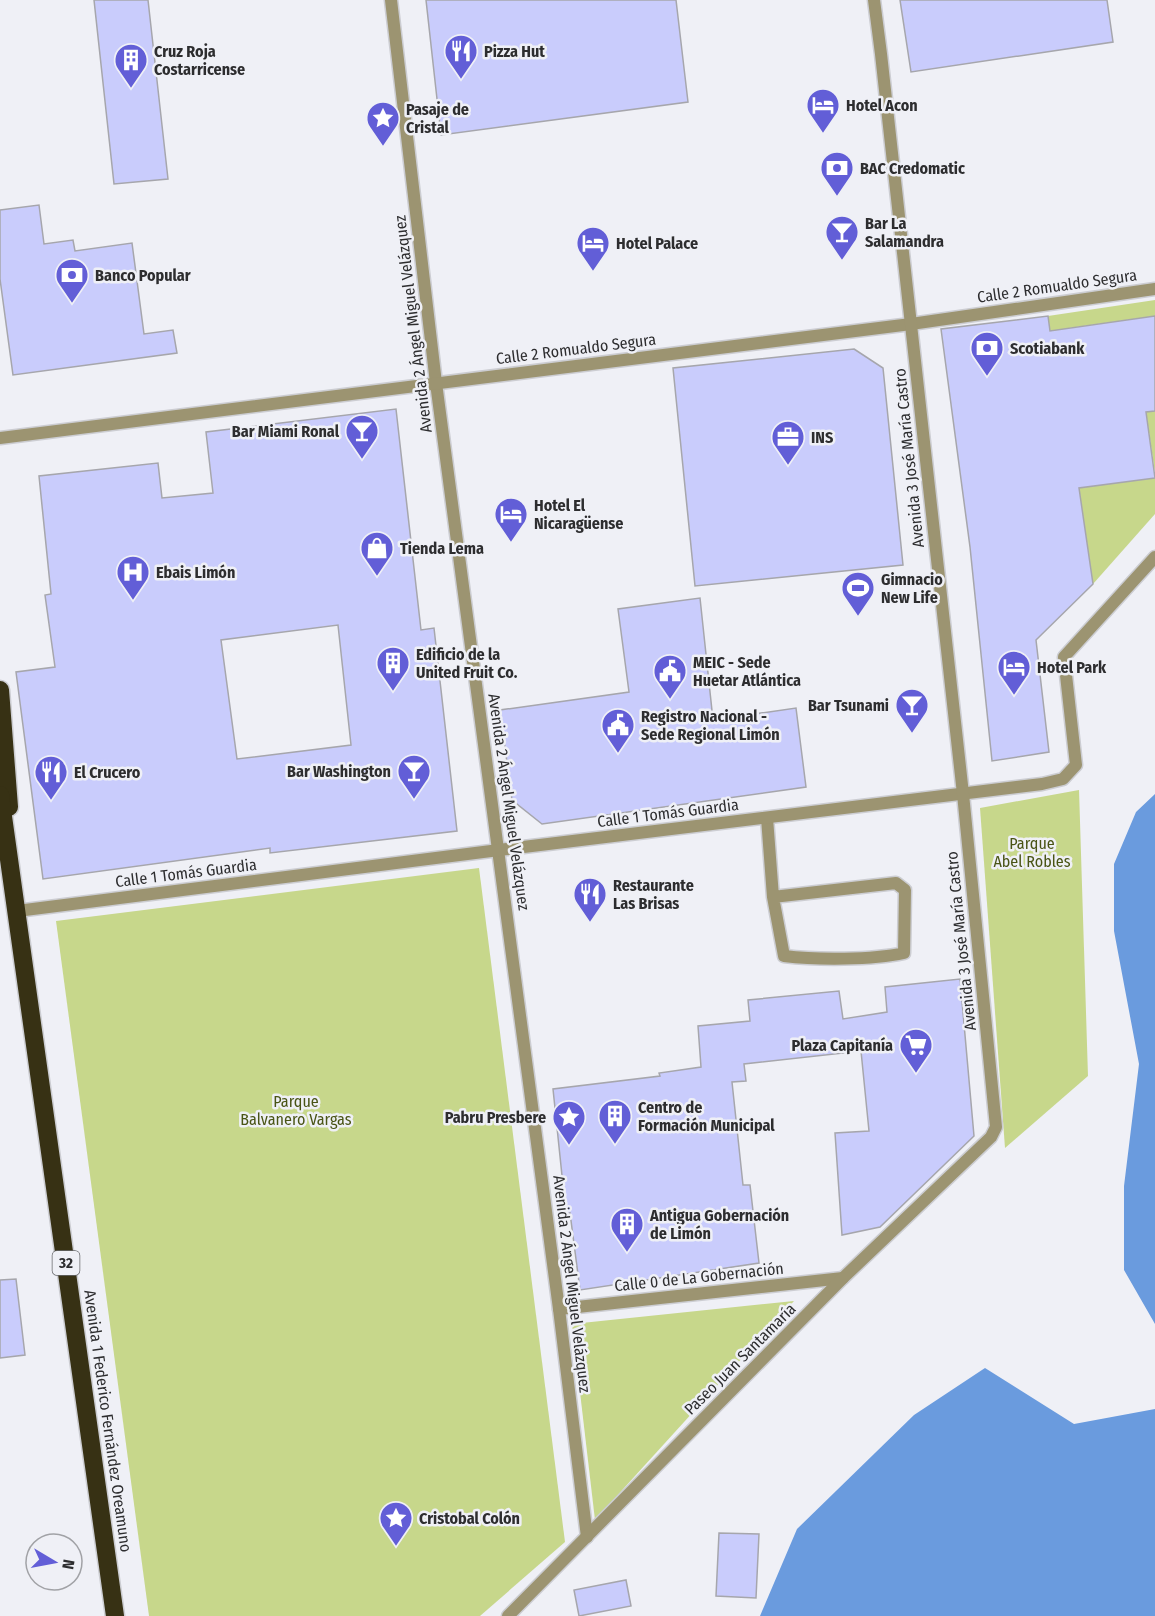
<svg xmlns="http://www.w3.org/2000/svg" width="1155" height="1616" viewBox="0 0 1155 1616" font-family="'Fira Sans Condensed',sans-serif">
<rect width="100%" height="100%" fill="#eff0f6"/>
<g fill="#c7d78b">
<path d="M 1155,300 L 1155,316 L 1069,328 L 1056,389 L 1048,316 Z"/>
<path d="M 1155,411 L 1155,473 L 1146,412 Z"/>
<path d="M 1155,478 L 1155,514 L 1093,584 L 1079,488 Z"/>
<path d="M 1079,790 L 1088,1076 L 1005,1148 L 980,808 Z"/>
<path d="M 479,868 L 565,1542 L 480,1616 L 149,1616 L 56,921 Z"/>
<path d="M 794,1301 L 595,1520 L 572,1324 Z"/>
</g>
<g fill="#6a9bde">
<path d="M 1155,794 L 1155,1324 L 1124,1270 L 1124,1186 L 1139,1064 L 1114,931 L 1114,864 L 1136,812 Z"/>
<path d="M 985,1368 L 1074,1424 L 1155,1409 L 1155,1616 L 760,1616 L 797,1529 L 914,1415 Z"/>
</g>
<g fill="#c9ccfc" stroke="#a6a6ac" stroke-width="1.5" fill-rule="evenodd">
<path d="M 94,0 L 148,0 L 168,179 L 114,184 Z"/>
<path d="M 426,0 L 676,0 L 688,102 L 441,135 Z"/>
<path d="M 900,0 L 1107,0 L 1113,42 L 911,72 Z"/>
<path d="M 39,205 L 44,244 L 73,240 L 75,251 L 132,243 L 144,334 L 173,330 L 177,353 L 13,375 L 0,279 L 0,210 Z"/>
<path d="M 1048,316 L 1050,331 L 1155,316 L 1155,411 L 1146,412 L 1155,478 L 1079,488 L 1093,584 L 1036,640 L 1049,752 L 992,761 L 970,547 L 941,329 Z"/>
<path d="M 854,349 L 883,368 L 903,565 L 695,586 L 673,368 Z"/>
<path d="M 396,409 L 421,630 L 434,628 L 457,831 L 270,853 L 270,848 L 43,879 L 16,672 L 55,667 L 45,595 L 51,594 L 39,476 L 158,463 L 162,498 L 213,493 L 206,432 ZM 338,625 L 351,745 L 237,759 L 221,640 Z"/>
<path d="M 700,598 L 713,720 L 796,708 L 806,787 L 542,824 L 512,800 L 500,710 L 629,692 L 618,609 Z"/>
<path d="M 960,979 L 974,1136 L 880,1227 L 842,1235 L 835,1133 L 869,1131 L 861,1051 L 744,1064 L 746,1081 L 732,1082 L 743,1185 L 750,1185 L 759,1263 L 580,1290 L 570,1213 L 566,1214 L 553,1089 L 660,1076 L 659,1073 L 701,1067 L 698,1026 L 750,1021 L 748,1000 L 839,991 L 843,1019 L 887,1012 L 885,987 Z"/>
<path d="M 16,1279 L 25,1355 L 0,1358 L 0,1280 Z"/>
<path d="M 719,1533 L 759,1534 L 756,1598 L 716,1596 Z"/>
<path d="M 626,1580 L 631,1606 L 579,1616 L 574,1590 Z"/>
</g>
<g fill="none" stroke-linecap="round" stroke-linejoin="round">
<g stroke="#cccdd2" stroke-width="15">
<path id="lane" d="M 767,818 L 773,897 L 784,956 C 817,960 872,960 904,953 L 905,890 L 896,883 L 773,897"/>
</g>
<g stroke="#cccdd2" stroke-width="15">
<g id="street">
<path d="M 391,0 L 436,383 L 559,1309 L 587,1537"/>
<path d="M 0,438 L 911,324 L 1155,289"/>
<path d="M 17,911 L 499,850 L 1042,784 L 1063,779 L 1076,765 L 1064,657 L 1155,557"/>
<path d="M 559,1309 L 843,1278"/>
<path d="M 508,1616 L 843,1278 L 991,1137 L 996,1127 L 963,794 L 881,54 L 874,0"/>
</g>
</g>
<g stroke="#cccdd2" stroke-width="21">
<g id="highway">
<path d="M 0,690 L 9,807"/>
<path d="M 0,795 L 115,1616"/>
</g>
</g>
<use href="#lane" stroke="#9c9471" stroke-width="12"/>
<use href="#street" stroke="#9c9471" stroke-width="12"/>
<use href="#highway" stroke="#373114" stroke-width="18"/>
</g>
<defs>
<g id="restaurant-pin" transform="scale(1.725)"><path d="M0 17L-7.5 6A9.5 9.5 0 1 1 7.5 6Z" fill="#625ed7" stroke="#eff0f6"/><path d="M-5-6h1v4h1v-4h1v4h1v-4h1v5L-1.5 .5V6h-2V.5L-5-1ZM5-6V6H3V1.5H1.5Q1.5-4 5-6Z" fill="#fff"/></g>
<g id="building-pin" transform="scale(1.725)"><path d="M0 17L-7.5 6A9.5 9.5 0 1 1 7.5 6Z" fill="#625ed7" stroke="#eff0f6"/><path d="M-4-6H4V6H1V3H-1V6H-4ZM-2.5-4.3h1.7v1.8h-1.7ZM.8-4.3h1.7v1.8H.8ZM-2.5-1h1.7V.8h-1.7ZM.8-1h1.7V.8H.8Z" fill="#fff"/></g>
<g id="hotel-pin" transform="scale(1.725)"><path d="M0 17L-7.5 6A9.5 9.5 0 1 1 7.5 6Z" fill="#625ed7" stroke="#eff0f6"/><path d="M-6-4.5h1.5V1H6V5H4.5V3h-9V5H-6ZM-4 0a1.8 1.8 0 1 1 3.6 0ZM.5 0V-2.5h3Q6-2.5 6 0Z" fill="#fff"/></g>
<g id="sight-pin" transform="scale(1.725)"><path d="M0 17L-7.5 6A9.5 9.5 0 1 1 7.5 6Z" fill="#625ed7" stroke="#eff0f6"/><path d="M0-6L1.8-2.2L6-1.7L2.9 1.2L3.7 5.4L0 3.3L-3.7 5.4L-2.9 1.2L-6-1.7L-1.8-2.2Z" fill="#fff"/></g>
<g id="bank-pin" transform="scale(1.725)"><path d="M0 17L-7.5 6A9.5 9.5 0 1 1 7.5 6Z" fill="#625ed7" stroke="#eff0f6"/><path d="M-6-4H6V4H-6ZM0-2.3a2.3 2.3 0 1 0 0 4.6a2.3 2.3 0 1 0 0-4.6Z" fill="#fff"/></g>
<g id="bar-pin" transform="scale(1.725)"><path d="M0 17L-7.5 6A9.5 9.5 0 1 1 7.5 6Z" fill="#625ed7" stroke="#eff0f6"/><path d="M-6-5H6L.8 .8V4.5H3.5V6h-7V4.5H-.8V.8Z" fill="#fff"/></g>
<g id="office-pin" transform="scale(1.725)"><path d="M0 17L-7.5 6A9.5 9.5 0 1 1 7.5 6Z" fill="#625ed7" stroke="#eff0f6"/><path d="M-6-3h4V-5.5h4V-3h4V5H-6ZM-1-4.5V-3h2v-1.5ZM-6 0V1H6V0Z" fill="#fff"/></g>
<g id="shop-pin" transform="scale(1.725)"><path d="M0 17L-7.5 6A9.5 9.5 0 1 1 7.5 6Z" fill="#625ed7" stroke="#eff0f6"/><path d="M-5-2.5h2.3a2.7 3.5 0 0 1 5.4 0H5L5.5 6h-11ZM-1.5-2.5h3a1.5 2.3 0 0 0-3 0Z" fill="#fff"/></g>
<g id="hospital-pin" transform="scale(1.725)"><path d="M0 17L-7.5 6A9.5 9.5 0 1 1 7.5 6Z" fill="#625ed7" stroke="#eff0f6"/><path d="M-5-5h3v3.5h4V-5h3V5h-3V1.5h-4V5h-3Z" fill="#fff"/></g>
<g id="stadium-pin" transform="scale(1.725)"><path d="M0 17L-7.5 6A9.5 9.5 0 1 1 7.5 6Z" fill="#625ed7" stroke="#eff0f6"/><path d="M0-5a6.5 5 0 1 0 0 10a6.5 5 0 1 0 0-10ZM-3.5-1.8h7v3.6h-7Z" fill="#fff"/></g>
<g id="civic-pin" transform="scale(1.725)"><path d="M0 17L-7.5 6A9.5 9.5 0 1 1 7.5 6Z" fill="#625ed7" stroke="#eff0f6"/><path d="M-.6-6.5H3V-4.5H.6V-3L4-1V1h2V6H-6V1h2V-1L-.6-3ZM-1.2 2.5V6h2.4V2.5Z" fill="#fff"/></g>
<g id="supermarket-pin" transform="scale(1.725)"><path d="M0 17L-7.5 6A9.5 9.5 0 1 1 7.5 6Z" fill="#625ed7" stroke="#eff0f6"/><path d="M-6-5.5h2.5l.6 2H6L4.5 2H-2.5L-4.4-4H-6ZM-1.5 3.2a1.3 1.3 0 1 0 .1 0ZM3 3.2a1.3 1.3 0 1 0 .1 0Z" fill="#fff"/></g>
</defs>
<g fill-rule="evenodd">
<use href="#restaurant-pin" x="461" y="51"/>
<use href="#building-pin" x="131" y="60"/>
<use href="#hotel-pin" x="823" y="105"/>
<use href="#sight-pin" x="383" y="118"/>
<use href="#bank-pin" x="837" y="168"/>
<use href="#bar-pin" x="842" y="232"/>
<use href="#hotel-pin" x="593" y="243"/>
<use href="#bank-pin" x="72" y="275"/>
<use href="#bank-pin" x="987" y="348"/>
<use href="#bar-pin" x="362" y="431"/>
<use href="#office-pin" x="788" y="437"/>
<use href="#hotel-pin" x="511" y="514"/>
<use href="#shop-pin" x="377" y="548"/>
<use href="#hospital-pin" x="133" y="572"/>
<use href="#stadium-pin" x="858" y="588"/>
<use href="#building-pin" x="393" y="663"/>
<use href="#hotel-pin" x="1014" y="667"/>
<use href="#civic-pin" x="670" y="671"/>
<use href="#bar-pin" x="912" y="705"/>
<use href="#civic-pin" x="618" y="725"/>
<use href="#bar-pin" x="414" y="771"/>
<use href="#restaurant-pin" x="51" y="772"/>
<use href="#restaurant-pin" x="590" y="894"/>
<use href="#supermarket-pin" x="916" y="1045"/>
<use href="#building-pin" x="615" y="1116"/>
<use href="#sight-pin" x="569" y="1117"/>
<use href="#building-pin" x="627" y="1224"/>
<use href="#sight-pin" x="396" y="1518"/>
</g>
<g text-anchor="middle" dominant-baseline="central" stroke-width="5" stroke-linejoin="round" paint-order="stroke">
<rect fill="#eff0f6" stroke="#67686b" stroke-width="1.5" x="52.5" y="1251" width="27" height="24" rx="4.5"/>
<g font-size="15" font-weight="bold" fill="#2d2d2f">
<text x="66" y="1263">32</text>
</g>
<g font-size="16" font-weight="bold" fill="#2d2d2f" stroke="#eff0f6" text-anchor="start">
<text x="154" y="51">Cruz Roja<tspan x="154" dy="18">Costarricense</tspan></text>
<text x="484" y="51">Pizza Hut</text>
<text x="846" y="105">Hotel Acon</text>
<text x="406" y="109">Pasaje de<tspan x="406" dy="18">Cristal</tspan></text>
<text x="860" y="168">BAC Credomatic</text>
<text x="865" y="223">Bar La<tspan x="865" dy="18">Salamandra</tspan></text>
<text x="616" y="243">Hotel Palace</text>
<text x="95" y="275">Banco Popular</text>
<text x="1010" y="348">Scotiabank</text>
<text x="339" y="431" text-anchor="end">Bar Miami Ronal</text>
<text x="811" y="437">INS</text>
<text x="534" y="505">Hotel El<tspan x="534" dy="18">Nicaragüense</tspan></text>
<text x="400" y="548">Tienda Lema</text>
<text x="156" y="572">Ebais Limón</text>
<text x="881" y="579">Gimnacio<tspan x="881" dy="18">New Life</tspan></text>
<text x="416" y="654">Edificio de la<tspan x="416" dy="18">United Fruit Co.</tspan></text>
<text x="693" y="662">MEIC - Sede<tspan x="693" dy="18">Huetar Atlántica</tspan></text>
<text x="1037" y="667">Hotel Park</text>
<text x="889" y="705" text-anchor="end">Bar Tsunami</text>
<text x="641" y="716">Registro Nacional -<tspan x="641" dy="18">Sede Regional Limón</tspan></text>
<text x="391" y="771" text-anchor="end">Bar Washington</text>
<text x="74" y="772">El Crucero</text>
<text x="613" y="885">Restaurante<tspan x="613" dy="18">Las Brisas</tspan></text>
<text x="893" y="1045" text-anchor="end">Plaza Capitanía</text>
<text x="638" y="1107">Centro de<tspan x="638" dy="18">Formación Municipal</tspan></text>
<text x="546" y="1117" text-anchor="end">Pabru Presbere</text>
<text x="650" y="1215">Antigua Gobernación<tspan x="650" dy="18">de Limón</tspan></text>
<text x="419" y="1518">Cristobal Colón</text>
</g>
<g font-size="16" fill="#2d2d2f" stroke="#eff0f6">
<text transform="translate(1057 286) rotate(-8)">Calle 2 Romualdo Segura</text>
<text transform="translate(413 324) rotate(-97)">Avenida 2 Ángel Miguel Velázquez</text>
<text transform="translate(576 349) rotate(-7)">Calle 2 Romualdo Segura</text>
<text transform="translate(909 458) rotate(-96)">Avenida 3 José María Castro</text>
<text transform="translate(509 802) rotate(82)">Avenida 2 Ángel Miguel Velázquez</text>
<text transform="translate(668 813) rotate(-7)">Calle 1 Tomás Guardia</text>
<text transform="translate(186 873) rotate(-7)">Calle 1 Tomás Guardia</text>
<text transform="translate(961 941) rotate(-96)">Avenida 3 José María Castro</text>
<text transform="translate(699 1277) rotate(-6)">Calle 0 de La Gobernación</text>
<text transform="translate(572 1284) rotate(83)">Avenida 2 Ángel Miguel Velázquez</text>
<text transform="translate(740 1359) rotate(-45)">Paseo Juan Santamaría</text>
<text transform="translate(108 1421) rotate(82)">Avenida 1 Federico Fernández Oreamuno</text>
</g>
<g font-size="16" fill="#495415" stroke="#eff0f6">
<text x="1032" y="843">Parque<tspan x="1032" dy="18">Abel Robles</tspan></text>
<text x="296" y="1101">Parque<tspan x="296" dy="18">Balvanero Vargas</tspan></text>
</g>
</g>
<g transform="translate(54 1562) rotate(100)"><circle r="28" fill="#eff0f6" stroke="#a1a2a6" stroke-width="1.5"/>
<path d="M0-4.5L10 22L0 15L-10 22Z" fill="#625ed7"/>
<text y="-9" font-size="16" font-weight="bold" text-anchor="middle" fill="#2d2d2f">N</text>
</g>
</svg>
